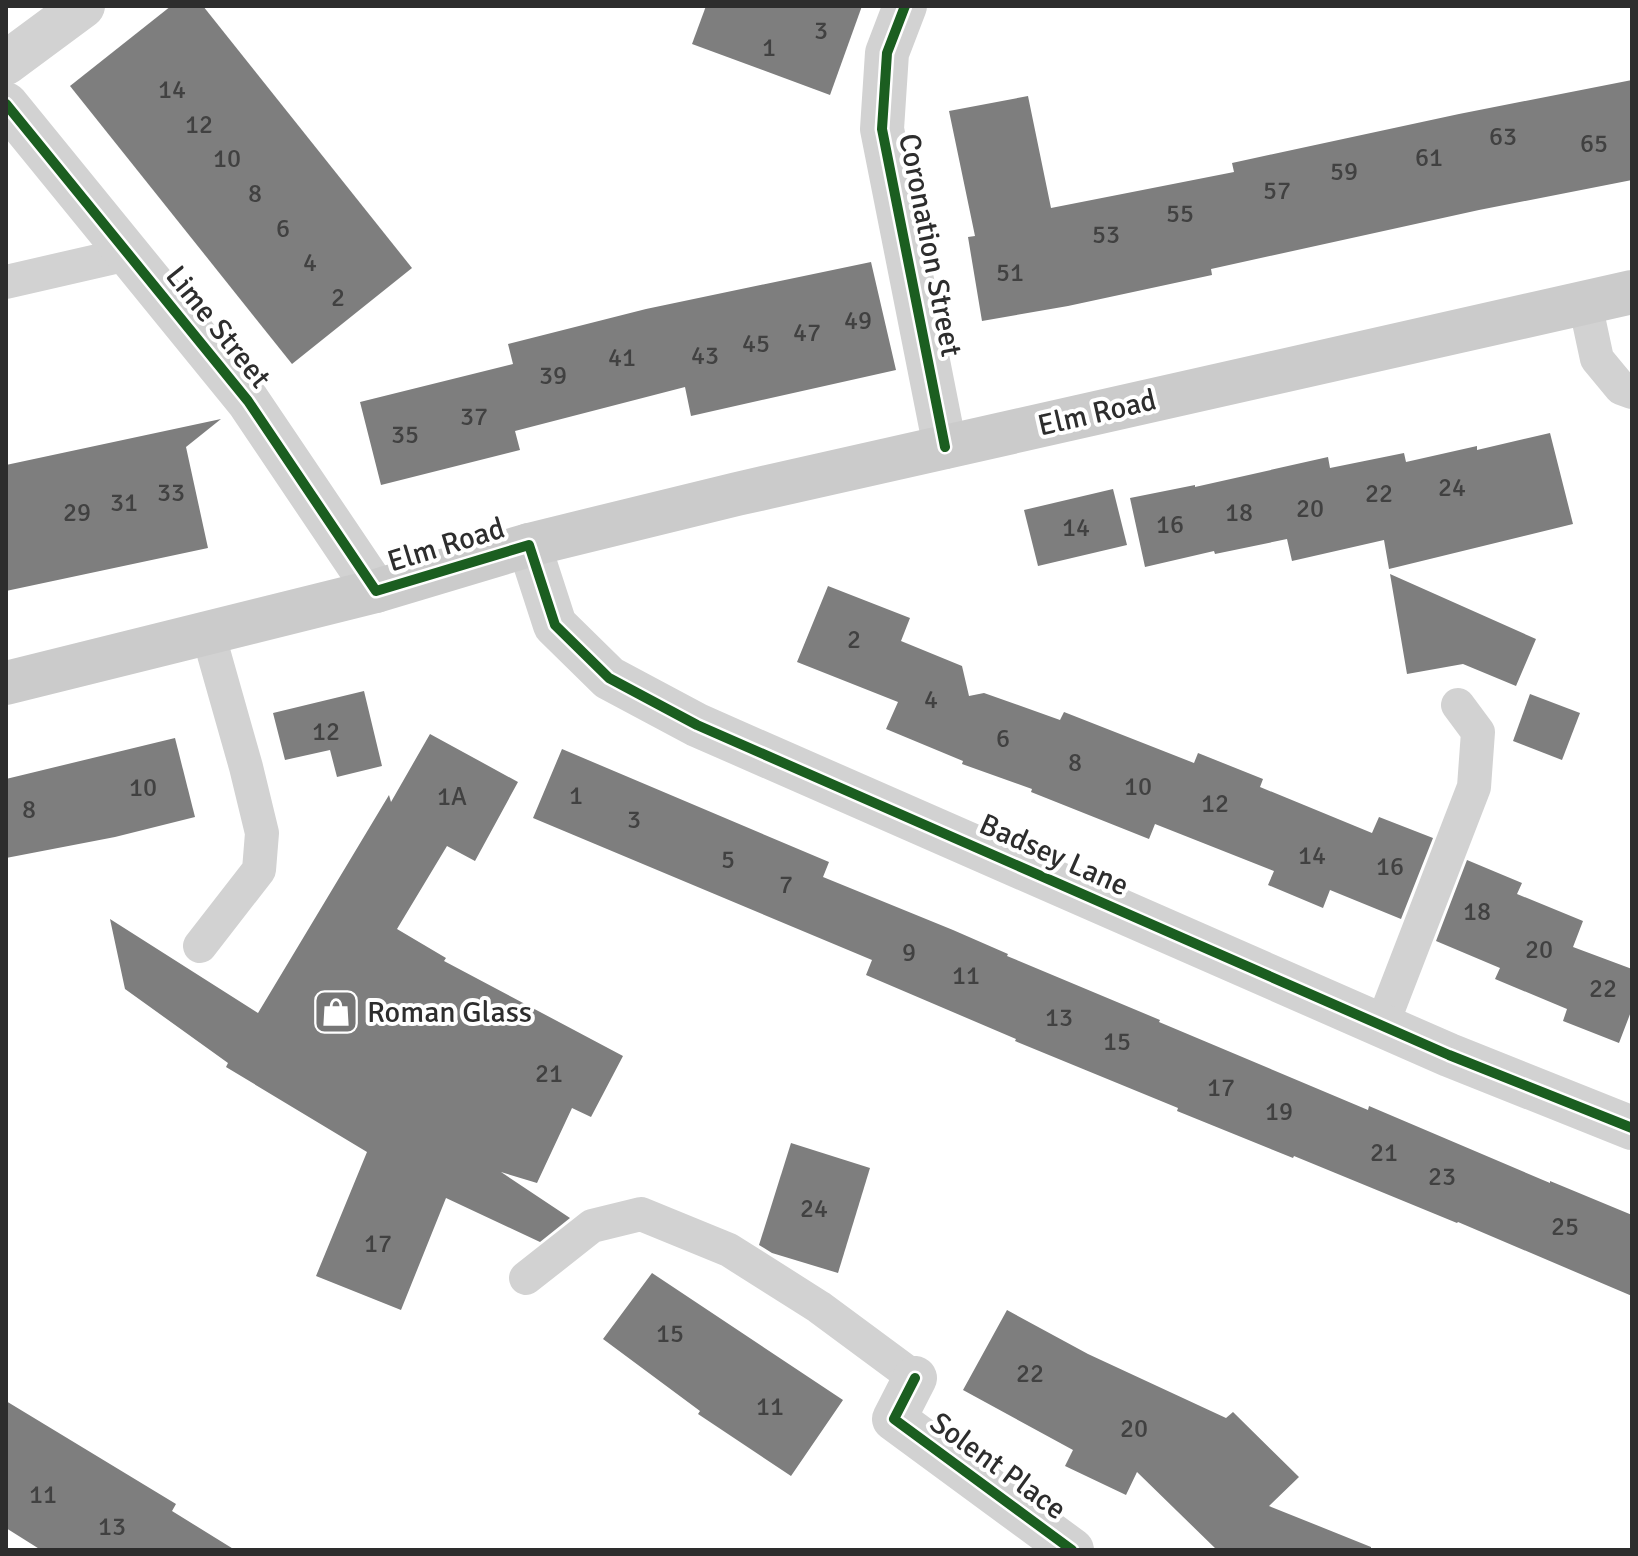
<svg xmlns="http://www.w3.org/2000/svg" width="1638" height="1556" viewBox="0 0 1638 1556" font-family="Signika,sans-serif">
<rect width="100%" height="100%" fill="#fff"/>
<g fill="#7e7e7e">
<path d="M 171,6 L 203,6 L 412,268 L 292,364 L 70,86 Z"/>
<path d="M 706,6 L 862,6 L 830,95 L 692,44 Z"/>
<path d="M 1632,80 L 1632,180 L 1479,210 L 1211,269 L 1212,275 L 1068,306 L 982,321 L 968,237 L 975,236 L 949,111 L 1028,96 L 1051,208 L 1234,172 L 1232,163 L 1459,114 Z"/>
<path d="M 871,262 L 896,370 L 691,416 L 685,387 L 515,431 L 520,450 L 381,485 L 360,402 L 513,364 L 508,344 L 646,309 Z"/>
<path d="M 221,419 L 186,447 L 208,548 L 6,591 L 6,465 Z"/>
<path d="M 1550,433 L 1573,524 L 1389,569 L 1384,540 L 1292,561 L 1287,539 L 1215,554 L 1214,551 L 1145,567 L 1130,498 L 1195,485 L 1195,487 L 1328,457 L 1330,468 L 1404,453 L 1406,462 L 1477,446 L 1477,450 Z"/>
<path d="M 1113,489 L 1127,545 L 1038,566 L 1024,510 Z"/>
<path d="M 1390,574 L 1536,639 L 1516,686 L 1463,664 L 1407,674 Z"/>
<path d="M 828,586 L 910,618 L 901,641 L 962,666 L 969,696 L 984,693 L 1060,720 L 1064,712 L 1194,763 L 1198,753 L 1263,779 L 1260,787 L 1372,833 L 1379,817 L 1433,838 L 1401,919 L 1330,890 L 1323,908 L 1268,885 L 1274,871 L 1155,824 L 1149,839 L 1031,792 L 1032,789 L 962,764 L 963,761 L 886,729 L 898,702 L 797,662 Z"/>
<path d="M 364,691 L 382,766 L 337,777 L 330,750 L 285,760 L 273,713 Z"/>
<path d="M 1530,694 L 1580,713 L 1562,760 L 1513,741 Z"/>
<path d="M 430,734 L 518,782 L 475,861 L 447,846 L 397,929 L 446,958 L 444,961 L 623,1056 L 591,1117 L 572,1108 L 537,1183 L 501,1172 L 570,1218 L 540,1242 L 446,1198 L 401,1310 L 316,1276 L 367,1152 L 226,1067 L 228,1063 L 125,989 L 110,919 L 258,1013 L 389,795 L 391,802 Z"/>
<path d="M 175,738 L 195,817 L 115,837 L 6,858 L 6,779 Z"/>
<path d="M 562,749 L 829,862 L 823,877 L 953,930 L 1008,954 L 1007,956 L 1160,1020 L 1159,1022 L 1368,1110 L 1369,1106 L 1550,1183 L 1550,1181 L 1632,1215 L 1632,1296 L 1458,1222 L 1457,1223 L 1294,1156 L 1293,1158 L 1177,1111 L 1178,1108 L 1015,1041 L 1016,1039 L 866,975 L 872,960 L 533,818 Z"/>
<path d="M 1467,860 L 1522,883 L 1517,894 L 1583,921 L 1573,947 L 1632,969 L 1632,1009 L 1619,1043 L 1563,1021 L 1567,1009 L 1495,979 L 1500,968 L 1436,941 Z"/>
<path d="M 791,1143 L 870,1168 L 838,1273 L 772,1253 L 759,1245 Z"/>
<path d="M 652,1273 L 843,1400 L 791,1476 L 698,1414 L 700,1411 L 603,1339 Z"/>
<path d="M 1007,1310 L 1088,1354 L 1226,1418 L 1233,1412 L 1299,1477 L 1269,1506 L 1371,1547 L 1371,1550 L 1217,1550 L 1137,1472 L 1126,1495 L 1065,1466 L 1073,1450 L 963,1390 Z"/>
<path d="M 6,1401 L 176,1504 L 172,1511 L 235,1550 L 41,1550 L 6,1528 Z"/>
</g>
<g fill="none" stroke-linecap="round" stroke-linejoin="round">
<g stroke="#d2d2d2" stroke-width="34">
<path d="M 6,282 L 128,254"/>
<path d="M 1585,303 L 1597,359 L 1621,388 L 1632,392"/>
<path d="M 200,946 L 259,870 L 262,833 L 246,767 L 208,633"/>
<path d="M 1382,1025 L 1474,787 L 1478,732 L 1458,705"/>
<path d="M 526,1278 L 592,1226 L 641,1214 L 729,1250 L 819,1307 L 915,1378"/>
</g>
<g stroke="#d2d2d2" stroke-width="44">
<path d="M 905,6 L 887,53 L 882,129 L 945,447"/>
<path d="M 6,63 L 83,6"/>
<path d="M 6,104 L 248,401 L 376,591"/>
<path d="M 529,545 L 555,625 L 609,678 L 697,725 L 1449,1055 L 1632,1128"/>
<path d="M 915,1378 L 894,1419 L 1072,1550"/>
</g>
<path stroke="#cbcbcb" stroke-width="44" d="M 6,683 L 376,591 L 529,545 L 737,494 L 1632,292"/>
<g stroke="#fff" stroke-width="15">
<g id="cycleway">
<path d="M 905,6 L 887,53 L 882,129 L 945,447"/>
<path d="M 6,104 L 248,401 L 376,591 L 529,545 L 555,625 L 609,678 L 697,725 L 1449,1055 L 1632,1128"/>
<path d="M 915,1378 L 894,1419 L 1072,1550"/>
</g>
</g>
<use href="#cycleway" stroke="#1b5e20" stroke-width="10"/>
</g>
<defs>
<g id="shop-square" transform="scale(2.3)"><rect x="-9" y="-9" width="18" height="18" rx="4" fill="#767676" stroke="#fff"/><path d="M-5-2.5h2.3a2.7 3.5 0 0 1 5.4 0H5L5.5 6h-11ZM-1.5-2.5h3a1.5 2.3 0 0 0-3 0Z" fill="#fff"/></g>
</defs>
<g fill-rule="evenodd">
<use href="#shop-square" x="336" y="1012"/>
</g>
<g text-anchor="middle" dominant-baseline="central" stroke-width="8" stroke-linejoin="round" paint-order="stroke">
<g font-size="26" fill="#414141">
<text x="821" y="31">3</text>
<text x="769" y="48">1</text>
<text x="172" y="90">14</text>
<text x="199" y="125">12</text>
<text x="1503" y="137">63</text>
<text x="1594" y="144">65</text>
<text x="1429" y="158">61</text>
<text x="227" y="159">10</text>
<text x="1344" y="172">59</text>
<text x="1277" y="191">57</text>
<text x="255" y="194">8</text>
<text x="1180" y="214">55</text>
<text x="283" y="229">6</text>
<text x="1106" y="235">53</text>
<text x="310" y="263">4</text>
<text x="1010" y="273">51</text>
<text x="338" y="298">2</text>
<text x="858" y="321">49</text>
<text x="807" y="333">47</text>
<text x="756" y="344">45</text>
<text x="705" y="356">43</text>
<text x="622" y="358">41</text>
<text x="553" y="376">39</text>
<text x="474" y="417">37</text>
<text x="405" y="435">35</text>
<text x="1452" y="488">24</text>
<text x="171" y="493">33</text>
<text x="1379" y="494">22</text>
<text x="124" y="503">31</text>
<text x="1310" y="509">20</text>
<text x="77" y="513">29</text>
<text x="1239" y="513">18</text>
<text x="1170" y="525">16</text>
<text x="1076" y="528">14</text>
<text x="854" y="640">2</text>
<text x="931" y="700">4</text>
<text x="326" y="732">12</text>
<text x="1003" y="739">6</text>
<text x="1075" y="763">8</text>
<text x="1138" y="787">10</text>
<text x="143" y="788">10</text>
<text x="576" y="796">1</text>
<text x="452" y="797">1A</text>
<text x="1215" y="804">12</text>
<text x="29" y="810">8</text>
<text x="634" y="820">3</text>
<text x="1312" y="856">14</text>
<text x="728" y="860">5</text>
<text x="1390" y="867">16</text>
<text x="786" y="885">7</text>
<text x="1477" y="912">18</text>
<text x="1539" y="950">20</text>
<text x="909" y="953">9</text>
<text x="966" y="976">11</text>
<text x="1603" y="989">22</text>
<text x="1059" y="1018">13</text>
<text x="1117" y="1042">15</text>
<text x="549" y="1074">21</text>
<text x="1221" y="1088">17</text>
<text x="1279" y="1112">19</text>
<text x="1384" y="1153">21</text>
<text x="1442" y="1177">23</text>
<text x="814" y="1209">24</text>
<text x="1565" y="1227">25</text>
<text x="378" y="1244">17</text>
<text x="670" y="1334">15</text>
<text x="1030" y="1374">22</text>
<text x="770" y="1407">11</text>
<text x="1134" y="1429">20</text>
<text x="43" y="1495">11</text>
<text x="112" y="1527">13</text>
</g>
<g font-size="30" fill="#2d2d2d" stroke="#fff">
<text transform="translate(930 245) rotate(79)">Coronation Street</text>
<text transform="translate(218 327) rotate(51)">Lime Street</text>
<text transform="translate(1097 413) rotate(-13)">Elm Road</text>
<text transform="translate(446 545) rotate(-17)">Elm Road</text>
<text transform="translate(1054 855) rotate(24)">Badsey Lane</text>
<text transform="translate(998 1466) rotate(36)">Solent Place</text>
</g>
<g font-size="30" fill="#2d2d2d" stroke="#fff" text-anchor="start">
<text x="367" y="1012">Roman Glass</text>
</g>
</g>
<rect width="1638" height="1556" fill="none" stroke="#2d2d2d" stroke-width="16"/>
</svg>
